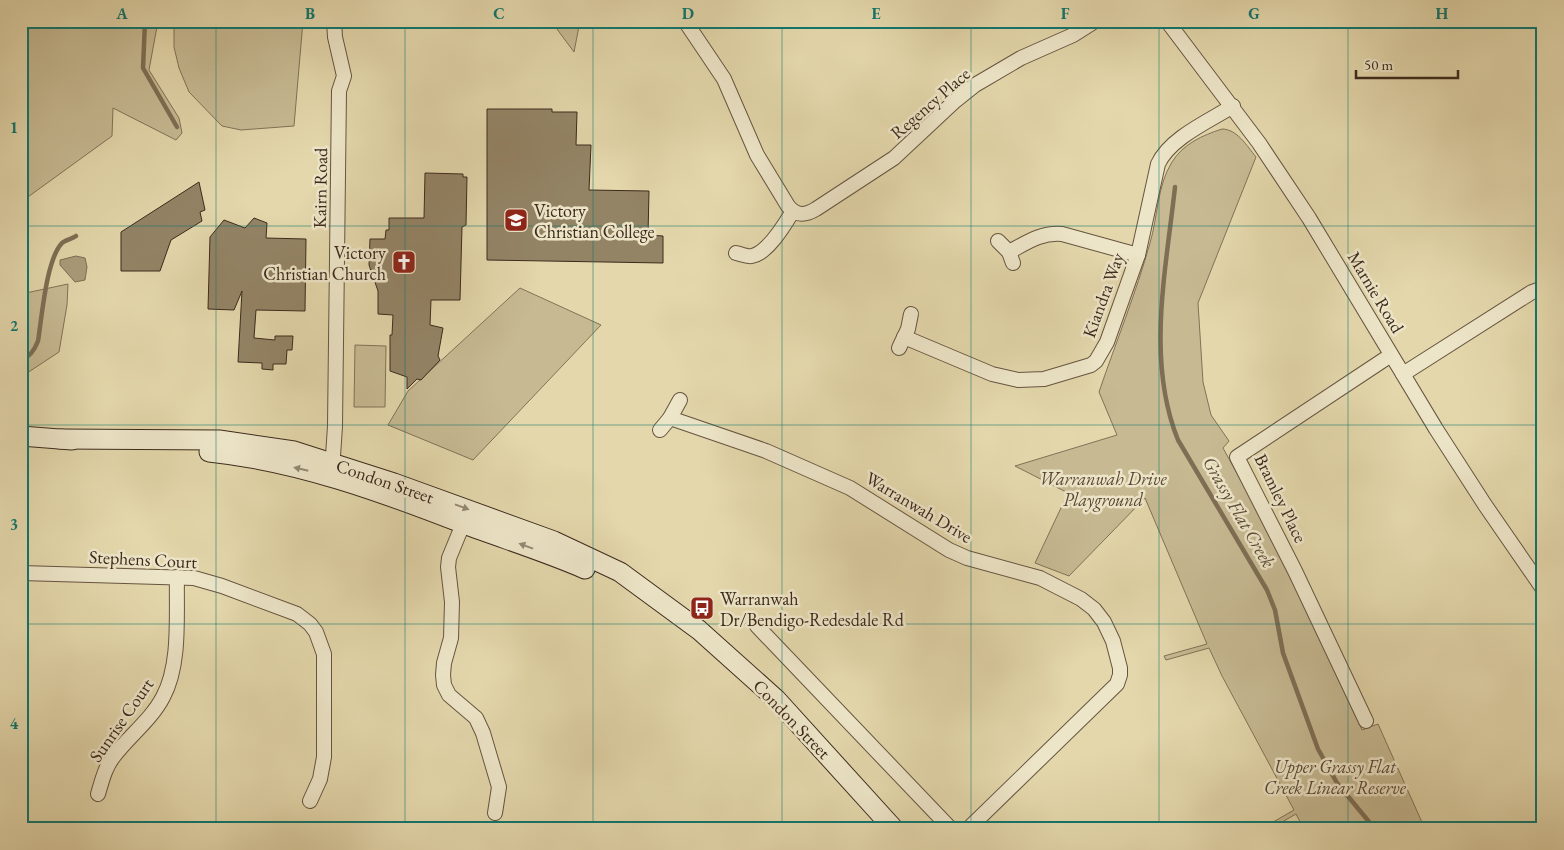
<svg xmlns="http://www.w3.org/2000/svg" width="1564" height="850" viewBox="0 0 1564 850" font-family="'EB Garamond',serif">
<rect width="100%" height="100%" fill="#e3d7ab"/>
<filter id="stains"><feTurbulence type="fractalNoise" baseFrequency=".004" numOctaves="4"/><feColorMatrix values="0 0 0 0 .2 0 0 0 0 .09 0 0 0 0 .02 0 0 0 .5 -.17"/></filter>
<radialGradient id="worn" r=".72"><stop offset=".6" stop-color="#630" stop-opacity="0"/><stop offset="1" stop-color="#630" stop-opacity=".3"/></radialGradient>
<g fill="#c7ba93" stroke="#827258">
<path d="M 21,21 L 158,21 L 149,70 L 179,118 L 182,133 L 176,140 L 113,108 L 112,136 L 21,202 Z"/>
<path d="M 174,21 L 303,21 L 294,126 L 241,130 L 222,126 L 189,92 L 179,68 L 174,47 Z"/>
<path d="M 551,21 L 580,21 L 574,52 Z"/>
<path d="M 1222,129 C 1237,129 1247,146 1256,157 L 1198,303 L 1203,382 L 1211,415 L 1229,441 L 1223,448 L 1270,533 L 1362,730 L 1378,724 L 1425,829 L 1304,829 L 1296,814 L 1270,829 L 1261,829 L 1294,810 L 1222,676 L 1209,648 L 1166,660 L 1164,656 L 1207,644 L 1145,498 L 1069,576 L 1035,563 L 1068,493 L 1015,466 L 1117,435 L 1099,392 C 1116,342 1136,293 1150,243 C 1158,216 1157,186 1172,162 C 1183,144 1203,135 1222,129 Z"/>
<path d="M 68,284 L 67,305 L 59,352 L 21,377 L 21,294 Z"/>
<path d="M 520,288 L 601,325 L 473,460 L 388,425 L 408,391 Z"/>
<path d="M 355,345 L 386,346 L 385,407 L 354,407 Z"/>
</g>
<path fill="#aa9c7a" stroke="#7e6e54" d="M 76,256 L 85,258 L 87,267 L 85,280 L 75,282 L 60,265 L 60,260 Z"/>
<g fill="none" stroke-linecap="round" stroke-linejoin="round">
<g stroke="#7e6e54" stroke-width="4.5">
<path d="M 145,21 L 143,68 L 177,127"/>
<path d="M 1175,187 C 1166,270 1146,361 1178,440 L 1267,590 L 1275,610 L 1283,653 L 1318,749 L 1337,783 L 1375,829"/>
<path d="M 21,361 C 30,356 34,351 38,341 C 42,317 46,260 62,243 C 65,240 72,239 76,236"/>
</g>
</g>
<g fill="#938466" stroke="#3c2a1c">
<path d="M 487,109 L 552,109 L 552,112 L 577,112 L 576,145 L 591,145 L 589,190 L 649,191 L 648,235 L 663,236 L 663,263 L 487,260 Z"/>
<path d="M 425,173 L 463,174 L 463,177 L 467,177 L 466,225 L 462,227 L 460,300 L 431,300 L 430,325 L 443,328 L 438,356 L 440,360 L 421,380 L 417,379 L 407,389 L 407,377 L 390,371 L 390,335 L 392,335 L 393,315 L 378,314 L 378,291 L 369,265 L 370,239 L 385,239 L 386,230 L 389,230 L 389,218 L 424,218 Z"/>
<path d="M 199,182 L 205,210 L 200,212 L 202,221 L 171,240 L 160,271 L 121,271 L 121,232 Z"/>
<path d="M 254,218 L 267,223 L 266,238 L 306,239 L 305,311 L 256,310 L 254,338 L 275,340 L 275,336 L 293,336 L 292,350 L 287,350 L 286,364 L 273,364 L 273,370 L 262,369 L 262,363 L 238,362 L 242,291 L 234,310 L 208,309 L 210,237 L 224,220 L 245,228 Z"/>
</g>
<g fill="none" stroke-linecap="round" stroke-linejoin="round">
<g stroke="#665540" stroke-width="16">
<g id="street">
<path d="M 685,21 L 724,79 L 757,155 L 788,206 C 797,217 806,215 816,209 L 894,158 L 955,101 L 975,85 L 1021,58 L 1073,35 L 1095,21"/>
<path d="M 1167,21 L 1259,143 L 1309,218 L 1436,429 L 1485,505 L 1543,589"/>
<path d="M 998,241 L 1009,252 L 1013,263"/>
<path d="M 1009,252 C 1026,243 1041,232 1062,234 L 1138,255"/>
<path d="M 736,253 C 741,254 747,257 752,256 C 768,253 785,224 793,211"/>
<path d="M 904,337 L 992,374 L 1018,380 L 1044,379 L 1091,365 L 1096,361 L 1107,342 L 1138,255 L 1158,164 C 1170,138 1209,121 1233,106"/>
<path d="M 899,348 L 908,329 L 911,314"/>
<path d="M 1403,374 L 1532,292 L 1543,288"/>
<path d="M 670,418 L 680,400"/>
<path d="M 660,430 L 670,418 L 766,451 L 850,488 L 949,550 L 967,558 L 1040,578 L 1081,599 L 1094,609 L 1104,622 L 1113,641 L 1120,668 L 1120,675 L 1117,684 L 968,829"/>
<path d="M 332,471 L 335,426 L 339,91 L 344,76 L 335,37 L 334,21"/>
<path d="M 463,524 L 449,558 L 448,567 L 452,602 L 451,638 L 444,663 L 443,675 L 444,685 L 449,695 L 476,718 L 483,733 L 499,787 L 495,813"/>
<path d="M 21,573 L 194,578 L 222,586 L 297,614 L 310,624 L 316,632 L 324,654 L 324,757 L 320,779 L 310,801"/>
<path d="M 757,626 L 951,829"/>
<path d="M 1366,721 L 1295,571 L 1237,457 L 1391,355"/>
<path d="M 98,794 C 102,781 105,767 114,756 C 129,736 151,720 163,697 C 181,664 176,614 177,577"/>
</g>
</g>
<g stroke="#3c2a1c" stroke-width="21">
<g id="secondary">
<path d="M 21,436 L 72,440"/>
<path d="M 60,439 L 219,440 L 294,451 L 394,483 L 554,541 L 620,572 L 699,630 L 776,699 L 894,829"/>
<path d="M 209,452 C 297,461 382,492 464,524 C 504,539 546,552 585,569"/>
</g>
</g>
<use href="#street" stroke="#ede5c8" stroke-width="14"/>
<use href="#secondary" stroke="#ede5c8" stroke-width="19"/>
</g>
<defs><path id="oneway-solid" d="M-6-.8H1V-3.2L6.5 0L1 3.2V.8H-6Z" transform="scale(1.25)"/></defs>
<g fill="#948872">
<use href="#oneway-solid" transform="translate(301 469) rotate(-167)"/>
<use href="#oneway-solid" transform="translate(462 507) rotate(20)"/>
<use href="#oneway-solid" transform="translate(526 546) rotate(-160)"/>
</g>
<path fill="none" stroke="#0f766e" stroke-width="1" stroke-opacity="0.55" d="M 216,21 L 216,829M 405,21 L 405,829M 593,21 L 593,829M 782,21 L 782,829M 971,21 L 971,829M 1159,21 L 1159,829M 1348,21 L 1348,829M 21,226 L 1543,226M 21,425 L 1543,425M 21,624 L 1543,624"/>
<defs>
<g id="school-square" transform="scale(1.25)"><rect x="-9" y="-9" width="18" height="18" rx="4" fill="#8f2418" stroke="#ede5c8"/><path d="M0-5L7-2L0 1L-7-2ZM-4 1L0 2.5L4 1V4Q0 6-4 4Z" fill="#fff"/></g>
<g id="church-square" transform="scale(1.25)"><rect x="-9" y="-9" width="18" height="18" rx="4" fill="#8f2418" stroke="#ede5c8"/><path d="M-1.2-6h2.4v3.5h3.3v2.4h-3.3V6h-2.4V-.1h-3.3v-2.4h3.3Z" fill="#fff"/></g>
<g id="bus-square" transform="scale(1.25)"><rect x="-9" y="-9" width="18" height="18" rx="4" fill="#8f2418" stroke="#ede5c8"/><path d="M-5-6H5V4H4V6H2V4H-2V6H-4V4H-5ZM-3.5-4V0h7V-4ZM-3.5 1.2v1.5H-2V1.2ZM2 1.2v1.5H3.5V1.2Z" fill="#fff"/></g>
</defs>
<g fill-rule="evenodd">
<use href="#school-square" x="516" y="220"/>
<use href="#church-square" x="404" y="262"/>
<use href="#bus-square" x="702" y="608"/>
</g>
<g text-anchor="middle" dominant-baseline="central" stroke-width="5" stroke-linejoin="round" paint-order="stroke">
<g font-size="18" fill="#3c2a1c" stroke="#ede5c8">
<text transform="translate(930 103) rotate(-41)">Regency Place</text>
<text transform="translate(320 188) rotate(-89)">Kairn Road</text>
<text transform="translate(1376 292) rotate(59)">Marnie Road</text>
<text transform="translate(1103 295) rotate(-70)">Kiandra Way</text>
<text transform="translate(385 481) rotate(19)">Condon Street</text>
<text transform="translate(1281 498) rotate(64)">Bramley Place</text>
<text transform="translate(919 507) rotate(31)">Warranwah Drive</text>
<text transform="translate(143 559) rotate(3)">Stephens Court</text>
<text transform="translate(792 719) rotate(46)">Condon Street</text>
<text transform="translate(121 720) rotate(-55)">Sunrise Court</text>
</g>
<g font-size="18" fill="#3c2a1c" stroke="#ede5c8" text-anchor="start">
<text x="534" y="210">Victory<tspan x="534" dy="21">Christian College</tspan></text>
<text x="386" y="252" text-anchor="end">Victory<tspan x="386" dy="21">Christian Church</tspan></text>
<text x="720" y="598">Warranwah<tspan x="720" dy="21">Dr/Bendigo-Redesdale Rd</tspan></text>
</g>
<g font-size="18" font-style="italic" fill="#584734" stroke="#ede5c8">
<text x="1103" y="478">Warranwah Drive<tspan x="1103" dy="21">Playground</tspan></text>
<text x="1335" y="766">Upper Grassy Flat<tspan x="1335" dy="21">Creek Linear Reserve</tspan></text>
</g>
<g font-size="19" font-style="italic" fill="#5d4c38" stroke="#ede5c8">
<text transform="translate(1239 512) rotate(60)">Grassy Flat Creek</text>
</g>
</g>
<rect width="1564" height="850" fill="none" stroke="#e3d7ab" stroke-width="55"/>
<path d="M1356 70v8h102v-8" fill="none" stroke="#3c2a1c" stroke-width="2.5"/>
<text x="1364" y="70" font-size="15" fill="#3c2a1c" stroke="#ede5c8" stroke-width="4" paint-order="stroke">50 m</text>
<rect x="28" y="28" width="1508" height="794" fill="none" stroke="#0f766e" stroke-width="2"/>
<g font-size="16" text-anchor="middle" font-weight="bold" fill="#0f766e">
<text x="122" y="19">A</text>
<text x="310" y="19">B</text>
<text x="499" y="19">C</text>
<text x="688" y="19">D</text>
<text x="876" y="19">E</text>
<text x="1065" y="19">F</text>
<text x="1254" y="19">G</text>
<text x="1442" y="19">H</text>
<text x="14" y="133">1</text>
<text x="14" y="331">2</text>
<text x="14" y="530">3</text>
<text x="14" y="729">4</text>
</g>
<rect width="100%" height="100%" filter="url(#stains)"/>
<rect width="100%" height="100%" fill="url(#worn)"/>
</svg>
